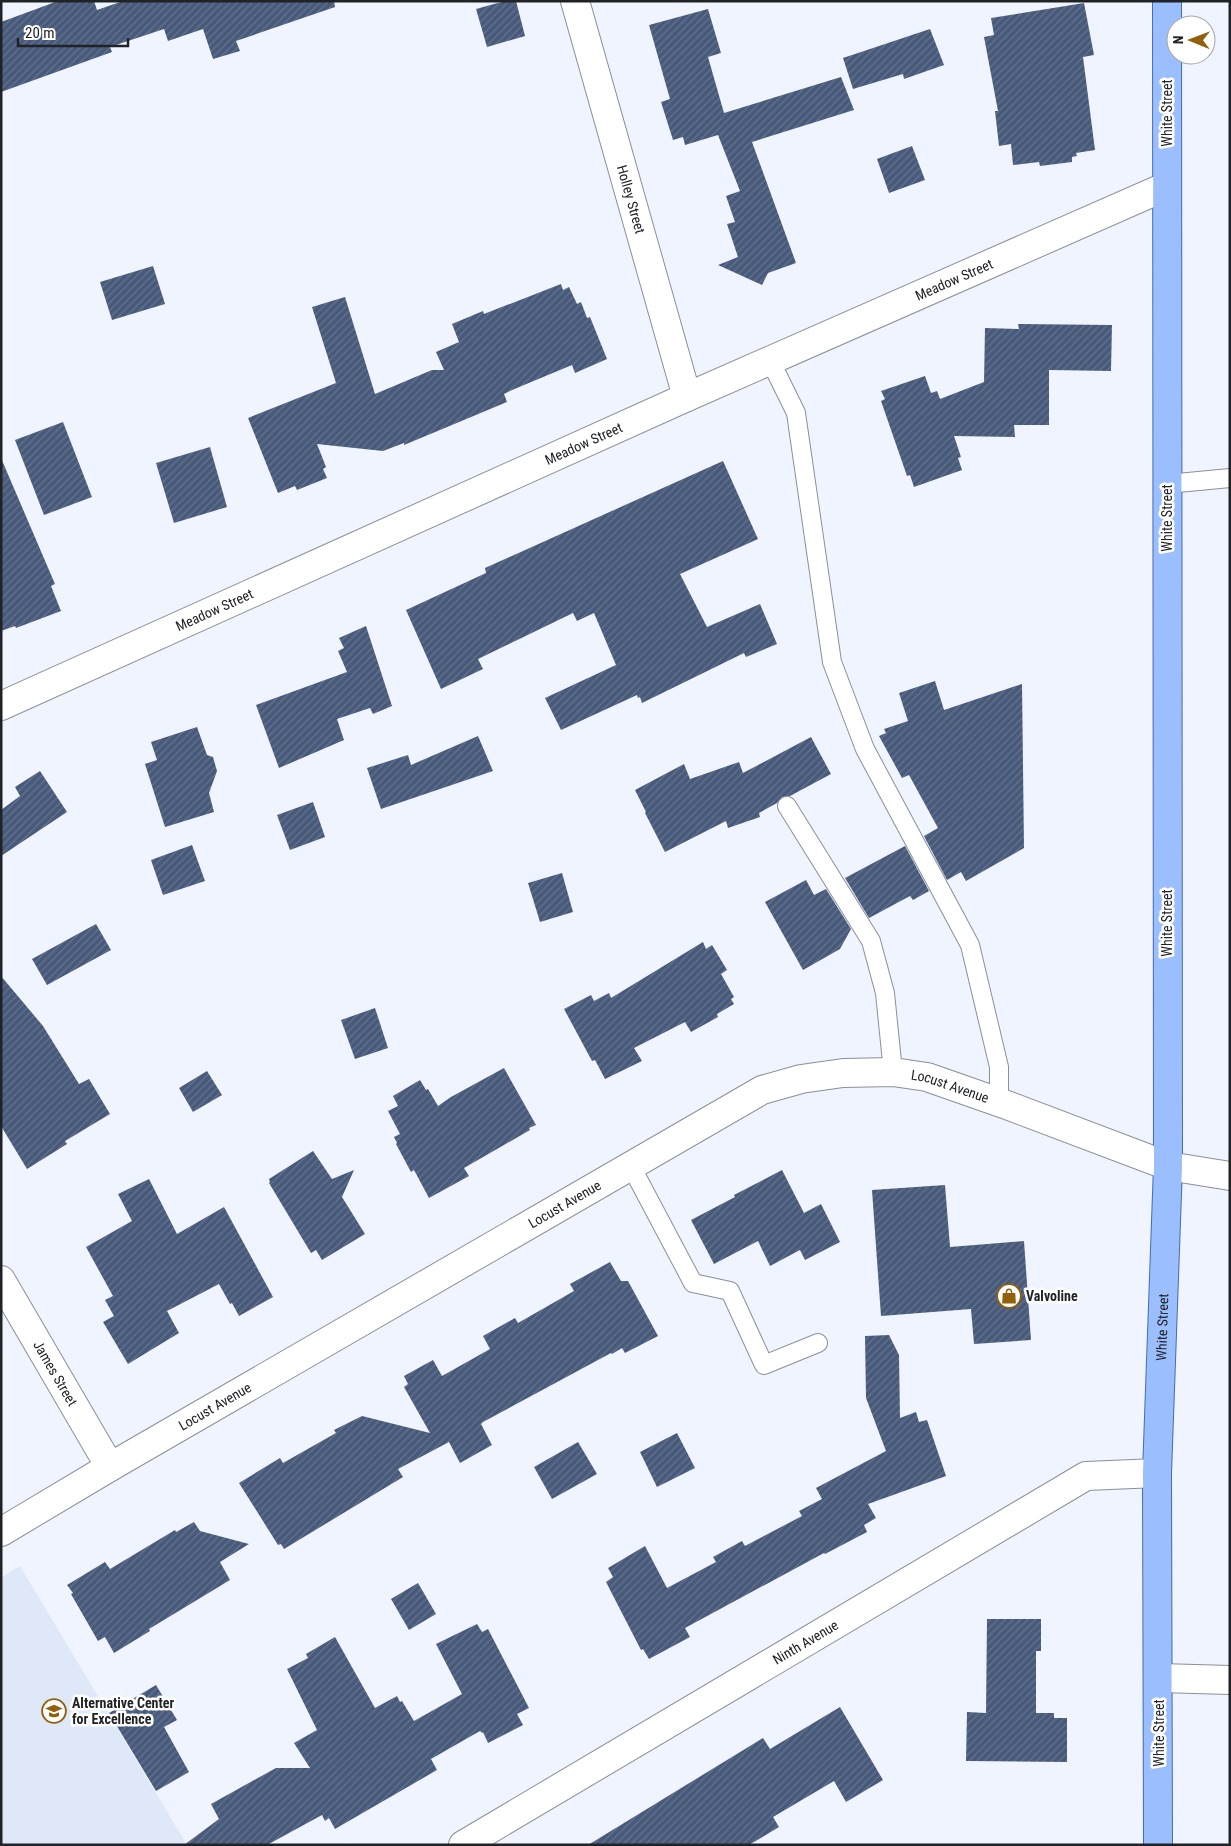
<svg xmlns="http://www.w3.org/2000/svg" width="1231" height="1846" viewBox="0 0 1231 1846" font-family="'Roboto Condensed',sans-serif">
<defs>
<pattern id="building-hatch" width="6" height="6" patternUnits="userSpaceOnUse" patternTransform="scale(1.25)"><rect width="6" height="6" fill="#485a7b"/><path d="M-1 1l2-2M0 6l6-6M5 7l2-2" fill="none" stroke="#65738c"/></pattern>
</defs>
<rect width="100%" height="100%" fill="#eff4ff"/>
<path fill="#dee8f9" d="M 20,1566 L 187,1845 L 1,1845 L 1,1578 Z"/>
<g fill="url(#building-hatch)">
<path d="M 58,1 L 94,1 L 97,10 L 123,1 L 334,1 L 335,7 L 236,41 L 240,51 L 213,59 L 203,29 L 168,41 L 164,29 L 110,47 L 112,52 L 1,92 L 1,22 Z"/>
<path d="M 505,1 L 516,1 L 525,36 L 487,47 L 476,9 Z"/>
<path d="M 1084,3 L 1094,55 L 1083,57 L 1095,150 L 1076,153 L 1077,156 L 1072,157 L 1072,162 L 1040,166 L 1039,162 L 1013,165 L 1011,144 L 999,146 L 995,111 L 998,111 L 984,37 L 994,35 L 991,18 Z"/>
<path d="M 708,9 L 721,53 L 708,57 L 724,113 L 841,77 L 854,110 L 752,142 L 796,263 L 768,273 L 762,285 L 718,265 L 738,257 L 727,224 L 735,222 L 726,196 L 740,191 L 718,135 L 685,145 L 683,137 L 673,140 L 661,102 L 670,99 L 649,25 Z"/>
<path d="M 930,29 L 944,65 L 904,79 L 903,74 L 853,89 L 843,58 Z"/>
<path d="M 912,146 L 925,180 L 889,193 L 877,159 Z"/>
<path d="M 153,266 L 165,304 L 112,320 L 100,282 Z"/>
<path d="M 561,284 L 563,290 L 569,287 L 577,304 L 581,302 L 587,318 L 590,317 L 607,359 L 575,373 L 572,365 L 512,390 L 504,394 L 507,402 L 404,445 L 404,443 L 383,451 L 317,444 L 326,467 L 323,469 L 327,478 L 297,490 L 295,486 L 278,493 L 248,418 L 336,383 L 312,307 L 345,297 L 375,394 L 432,370 L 444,370 L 436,352 L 459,342 L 452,324 L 483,311 L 484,314 Z"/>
<path d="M 1018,324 L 1112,325 L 1111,371 L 1049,370 L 1049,425 L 1014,425 L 1015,437 L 954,436 L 961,457 L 958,458 L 962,470 L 914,487 L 910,475 L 907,476 L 881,401 L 885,399 L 881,391 L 925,376 L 931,393 L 937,391 L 940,399 L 984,382 L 985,328 L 1019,329 Z"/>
<path d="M 63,422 L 92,497 L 44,515 L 15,440 Z"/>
<path d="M 210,447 L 227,507 L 174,523 L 156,463 Z"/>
<path d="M 1,458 L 55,584 L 51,586 L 61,611 L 16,628 L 15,626 L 1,631 Z"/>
<path d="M 723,461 L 758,539 L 680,574 L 707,627 L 760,604 L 777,644 L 746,657 L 744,653 L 642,703 L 640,697 L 638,698 L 637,695 L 561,730 L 545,698 L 616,665 L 594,613 L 577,621 L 573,613 L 478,659 L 483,669 L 441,689 L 406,610 L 486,573 L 485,568 Z"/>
<path d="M 366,626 L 392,706 L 373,714 L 370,708 L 337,719 L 344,740 L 279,768 L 256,705 L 347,672 L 338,651 L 344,648 L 339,638 Z"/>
<path d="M 935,681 L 944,710 L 1022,684 L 1024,848 L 966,881 L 961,872 L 947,880 L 924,836 L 938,828 L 909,775 L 902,778 L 879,736 L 886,733 L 884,729 L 908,721 L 899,693 Z"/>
<path d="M 197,727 L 207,755 L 213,757 L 217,771 L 209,793 L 214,812 L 165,827 L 145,764 L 157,760 L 151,742 Z"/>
<path d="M 478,736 L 493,771 L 381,809 L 367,768 L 408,755 L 411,765 Z"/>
<path d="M 811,737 L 831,774 L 790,796 L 782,797 L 777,803 L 759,813 L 760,817 L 728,828 L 726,821 L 665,852 L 645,813 L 646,812 L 635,790 L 684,764 L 690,779 L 739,762 L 743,773 Z"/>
<path d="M 40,771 L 67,812 L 1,856 L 1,810 L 20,796 L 15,787 Z"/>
<path d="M 313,802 L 325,837 L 290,850 L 277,815 Z"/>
<path d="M 192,845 L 205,881 L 163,895 L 151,860 Z"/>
<path d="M 905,846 L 929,891 L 913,900 L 910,896 L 869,918 L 845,878 Z"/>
<path d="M 562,873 L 573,912 L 540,922 L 528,883 Z"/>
<path d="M 806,880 L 814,895 L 826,889 L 851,929 L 840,949 L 803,970 L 765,902 Z"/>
<path d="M 96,924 L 111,950 L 47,985 L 32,959 Z"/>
<path d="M 703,942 L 706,949 L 712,945 L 727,970 L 721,974 L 734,997 L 731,999 L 734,1004 L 717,1014 L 718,1017 L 691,1032 L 685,1022 L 634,1048 L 642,1061 L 605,1079 L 595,1060 L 592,1061 L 564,1009 L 591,995 L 594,1001 L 609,993 L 611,998 Z"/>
<path d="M 1,976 L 43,1026 L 79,1084 L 89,1079 L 110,1114 L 65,1141 L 67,1144 L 27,1169 L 1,1126 Z"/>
<path d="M 375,1008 L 388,1048 L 355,1059 L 341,1020 Z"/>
<path d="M 504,1068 L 536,1125 L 529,1128 L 530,1130 L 464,1168 L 469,1176 L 429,1198 L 414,1170 L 411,1172 L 396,1144 L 397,1143 L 394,1137 L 400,1134 L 388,1111 L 398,1106 L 393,1096 L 420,1080 L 426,1090 L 428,1089 L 438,1106 L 451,1097 Z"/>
<path d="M 207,1071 L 222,1095 L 193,1112 L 179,1088 Z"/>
<path d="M 313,1151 L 332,1179 L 354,1170 L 342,1197 L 365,1234 L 322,1260 L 316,1250 L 311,1253 L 269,1183 L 270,1182 L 269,1179 Z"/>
<path d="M 782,1170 L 804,1213 L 821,1204 L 840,1242 L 805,1260 L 800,1250 L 770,1266 L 758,1241 L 714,1264 L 691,1220 L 735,1197 L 734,1195 Z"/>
<path d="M 149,1179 L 177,1234 L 224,1207 L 273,1297 L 239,1316 L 232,1303 L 230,1304 L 219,1284 L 167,1311 L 179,1333 L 128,1364 L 103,1322 L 114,1316 L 105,1300 L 113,1296 L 86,1247 L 132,1221 L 118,1194 Z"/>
<path d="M 945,1185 L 950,1247 L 1024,1241 L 1031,1340 L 974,1344 L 971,1309 L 881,1316 L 872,1190 Z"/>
<path d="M 610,1262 L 621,1281 L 628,1281 L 658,1336 L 625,1353 L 622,1348 L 612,1354 L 611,1353 L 483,1422 L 481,1424 L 492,1445 L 460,1463 L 449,1442 L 398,1469 L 403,1477 L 284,1549 L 281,1544 L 278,1545 L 239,1483 L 280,1458 L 283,1463 L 336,1433 L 334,1430 L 362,1416 L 430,1433 L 404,1387 L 408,1384 L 404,1376 L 433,1360 L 442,1376 L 490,1349 L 483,1336 L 515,1318 L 518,1323 L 574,1291 L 570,1284 Z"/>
<path d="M 889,1335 L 899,1355 L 900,1418 L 916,1412 L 919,1422 L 927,1420 L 946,1476 L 868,1504 L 876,1518 L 864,1525 L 867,1532 L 825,1554 L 824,1553 L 685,1628 L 690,1637 L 649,1659 L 643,1649 L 641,1650 L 606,1582 L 613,1577 L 608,1568 L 645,1546 L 667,1588 L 716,1562 L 713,1557 L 742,1541 L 745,1546 L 802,1516 L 799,1511 L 822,1499 L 816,1488 L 886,1451 L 866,1398 L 865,1336 Z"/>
<path d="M 677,1433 L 695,1468 L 657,1487 L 640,1452 Z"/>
<path d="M 578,1442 L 597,1474 L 552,1499 L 534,1467 Z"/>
<path d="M 194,1522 L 200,1531 L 249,1544 L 220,1562 L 230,1580 L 149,1629 L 150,1631 L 114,1653 L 105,1637 L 98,1641 L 71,1594 L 73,1593 L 67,1585 L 105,1562 L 110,1569 L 175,1530 L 176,1532 Z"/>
<path d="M 418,1583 L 436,1614 L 409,1630 L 391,1599 Z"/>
<path d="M 987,1619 L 1041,1619 L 1041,1651 L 1036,1651 L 1036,1713 L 1054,1713 L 1054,1718 L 1067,1718 L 1067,1762 L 966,1761 L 967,1712 L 986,1713 Z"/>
<path d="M 477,1624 L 482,1632 L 488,1629 L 529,1708 L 517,1714 L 523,1725 L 488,1743 L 483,1732 L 482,1733 L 480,1731 L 431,1759 L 437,1770 L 335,1829 L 329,1818 L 325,1821 L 322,1815 L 267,1845 L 184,1845 L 219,1819 L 211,1804 L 276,1768 L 310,1768 L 294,1743 L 317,1730 L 287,1669 L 308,1658 L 306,1654 L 335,1637 L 375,1708 L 397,1696 L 400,1702 L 402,1701 L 414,1721 L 462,1694 L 436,1644 Z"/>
<path d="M 156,1685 L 177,1720 L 164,1727 L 189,1772 L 156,1791 L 109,1713 Z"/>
<path d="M 840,1707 L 883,1780 L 846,1802 L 834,1781 L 773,1817 L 779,1827 L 749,1845 L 588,1845 L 763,1738 L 770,1749 Z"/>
</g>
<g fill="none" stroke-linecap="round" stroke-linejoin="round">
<g stroke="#8a8f98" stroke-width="20">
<g id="service">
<path d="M 770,360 L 796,413 L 832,662 L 865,749 L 970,945 L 999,1067 L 999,1102"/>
<path d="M 1167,484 L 1230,478"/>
<path d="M 787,806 L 871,941 L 885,993 L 893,1072"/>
<path d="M 631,1166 L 693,1283 L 730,1291 L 764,1365 L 818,1343"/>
</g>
</g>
<g stroke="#8a8f98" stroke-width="30">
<g id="minor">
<path id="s1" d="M 575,1 L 687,397"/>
<path id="s2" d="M 1,706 L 687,397 L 1167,186"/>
<path id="s3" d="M 1,1280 L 110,1467"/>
<path d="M 1159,1678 L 1230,1680"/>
<path id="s4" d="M 463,1845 L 1086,1476 L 1157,1473"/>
</g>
</g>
<g stroke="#8a8f98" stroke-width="30">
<g id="tertiary">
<path id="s5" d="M 1,1532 L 110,1467 L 762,1090 L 801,1079 L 843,1073 L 893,1072 L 927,1077 L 1004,1104 L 1168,1166 L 1230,1176"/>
</g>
</g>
<g stroke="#456bb2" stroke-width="30">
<g id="primary">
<path id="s6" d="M 1158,1845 L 1157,1473 L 1168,1166 L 1167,1"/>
</g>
</g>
<use href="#service" stroke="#fff" stroke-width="18"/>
<use href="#minor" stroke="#fff" stroke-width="28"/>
<use href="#tertiary" stroke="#fff" stroke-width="28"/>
<use href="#primary" stroke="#9bbefe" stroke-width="28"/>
</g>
<defs>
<g id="shop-ring" transform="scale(1.25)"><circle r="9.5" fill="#fff" stroke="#90600c" stroke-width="1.5"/><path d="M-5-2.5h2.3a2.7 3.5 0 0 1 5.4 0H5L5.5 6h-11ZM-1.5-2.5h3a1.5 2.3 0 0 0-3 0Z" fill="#90600c"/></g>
<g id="school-ring" transform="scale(1.25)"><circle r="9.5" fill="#fff" stroke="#90600c" stroke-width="1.5"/><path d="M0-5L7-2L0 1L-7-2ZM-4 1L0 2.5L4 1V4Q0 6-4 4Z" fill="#90600c"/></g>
</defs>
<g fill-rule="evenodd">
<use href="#shop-ring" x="1009" y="1296"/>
<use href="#school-ring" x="54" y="1711"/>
</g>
<g text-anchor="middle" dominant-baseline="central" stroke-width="5" stroke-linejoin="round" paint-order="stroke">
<g font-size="14" fill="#202226" stroke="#fff">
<text transform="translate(1167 113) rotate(-90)">White Street</text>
<text stroke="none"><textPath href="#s1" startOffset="206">Holley Street</textPath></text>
<text stroke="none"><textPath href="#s2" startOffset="1044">Meadow Street</textPath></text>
<text stroke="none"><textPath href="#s2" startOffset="639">Meadow Street</textPath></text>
<text transform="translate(1167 518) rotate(-90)">White Street</text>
<text stroke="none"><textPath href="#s2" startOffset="234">Meadow Street</textPath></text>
<text transform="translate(1167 923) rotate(-90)">White Street</text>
<text stroke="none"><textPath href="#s5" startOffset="1072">Locust Avenue</textPath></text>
<text stroke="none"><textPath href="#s5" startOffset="652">Locust Avenue</textPath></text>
<text stroke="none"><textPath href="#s6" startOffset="518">White Street</textPath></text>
<text stroke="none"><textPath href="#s3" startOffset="108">James Street</textPath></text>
<text stroke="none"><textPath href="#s5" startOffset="248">Locust Avenue</textPath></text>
<text stroke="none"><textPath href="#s4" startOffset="398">Ninth Avenue</textPath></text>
<text transform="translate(1159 1733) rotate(-90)">White Street</text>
</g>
<g font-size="14" font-weight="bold" fill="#202226" stroke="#fff" text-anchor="start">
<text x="1026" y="1296">Valvoline</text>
<text x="72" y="1703">Alternative Center<tspan x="72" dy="16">for Excellence</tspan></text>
</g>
</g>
<rect width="1231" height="1846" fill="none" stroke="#202226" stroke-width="5"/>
<g transform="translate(1191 40) rotate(271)"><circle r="24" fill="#ffffff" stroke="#a6a7a8"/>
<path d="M0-4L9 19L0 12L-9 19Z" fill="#90600c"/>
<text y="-8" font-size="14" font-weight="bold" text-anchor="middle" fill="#202226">N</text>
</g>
<path d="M18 38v8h110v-8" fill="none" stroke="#202226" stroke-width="2.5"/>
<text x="25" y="38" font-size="15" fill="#202226" stroke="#ffffff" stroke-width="4" paint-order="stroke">20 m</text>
</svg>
